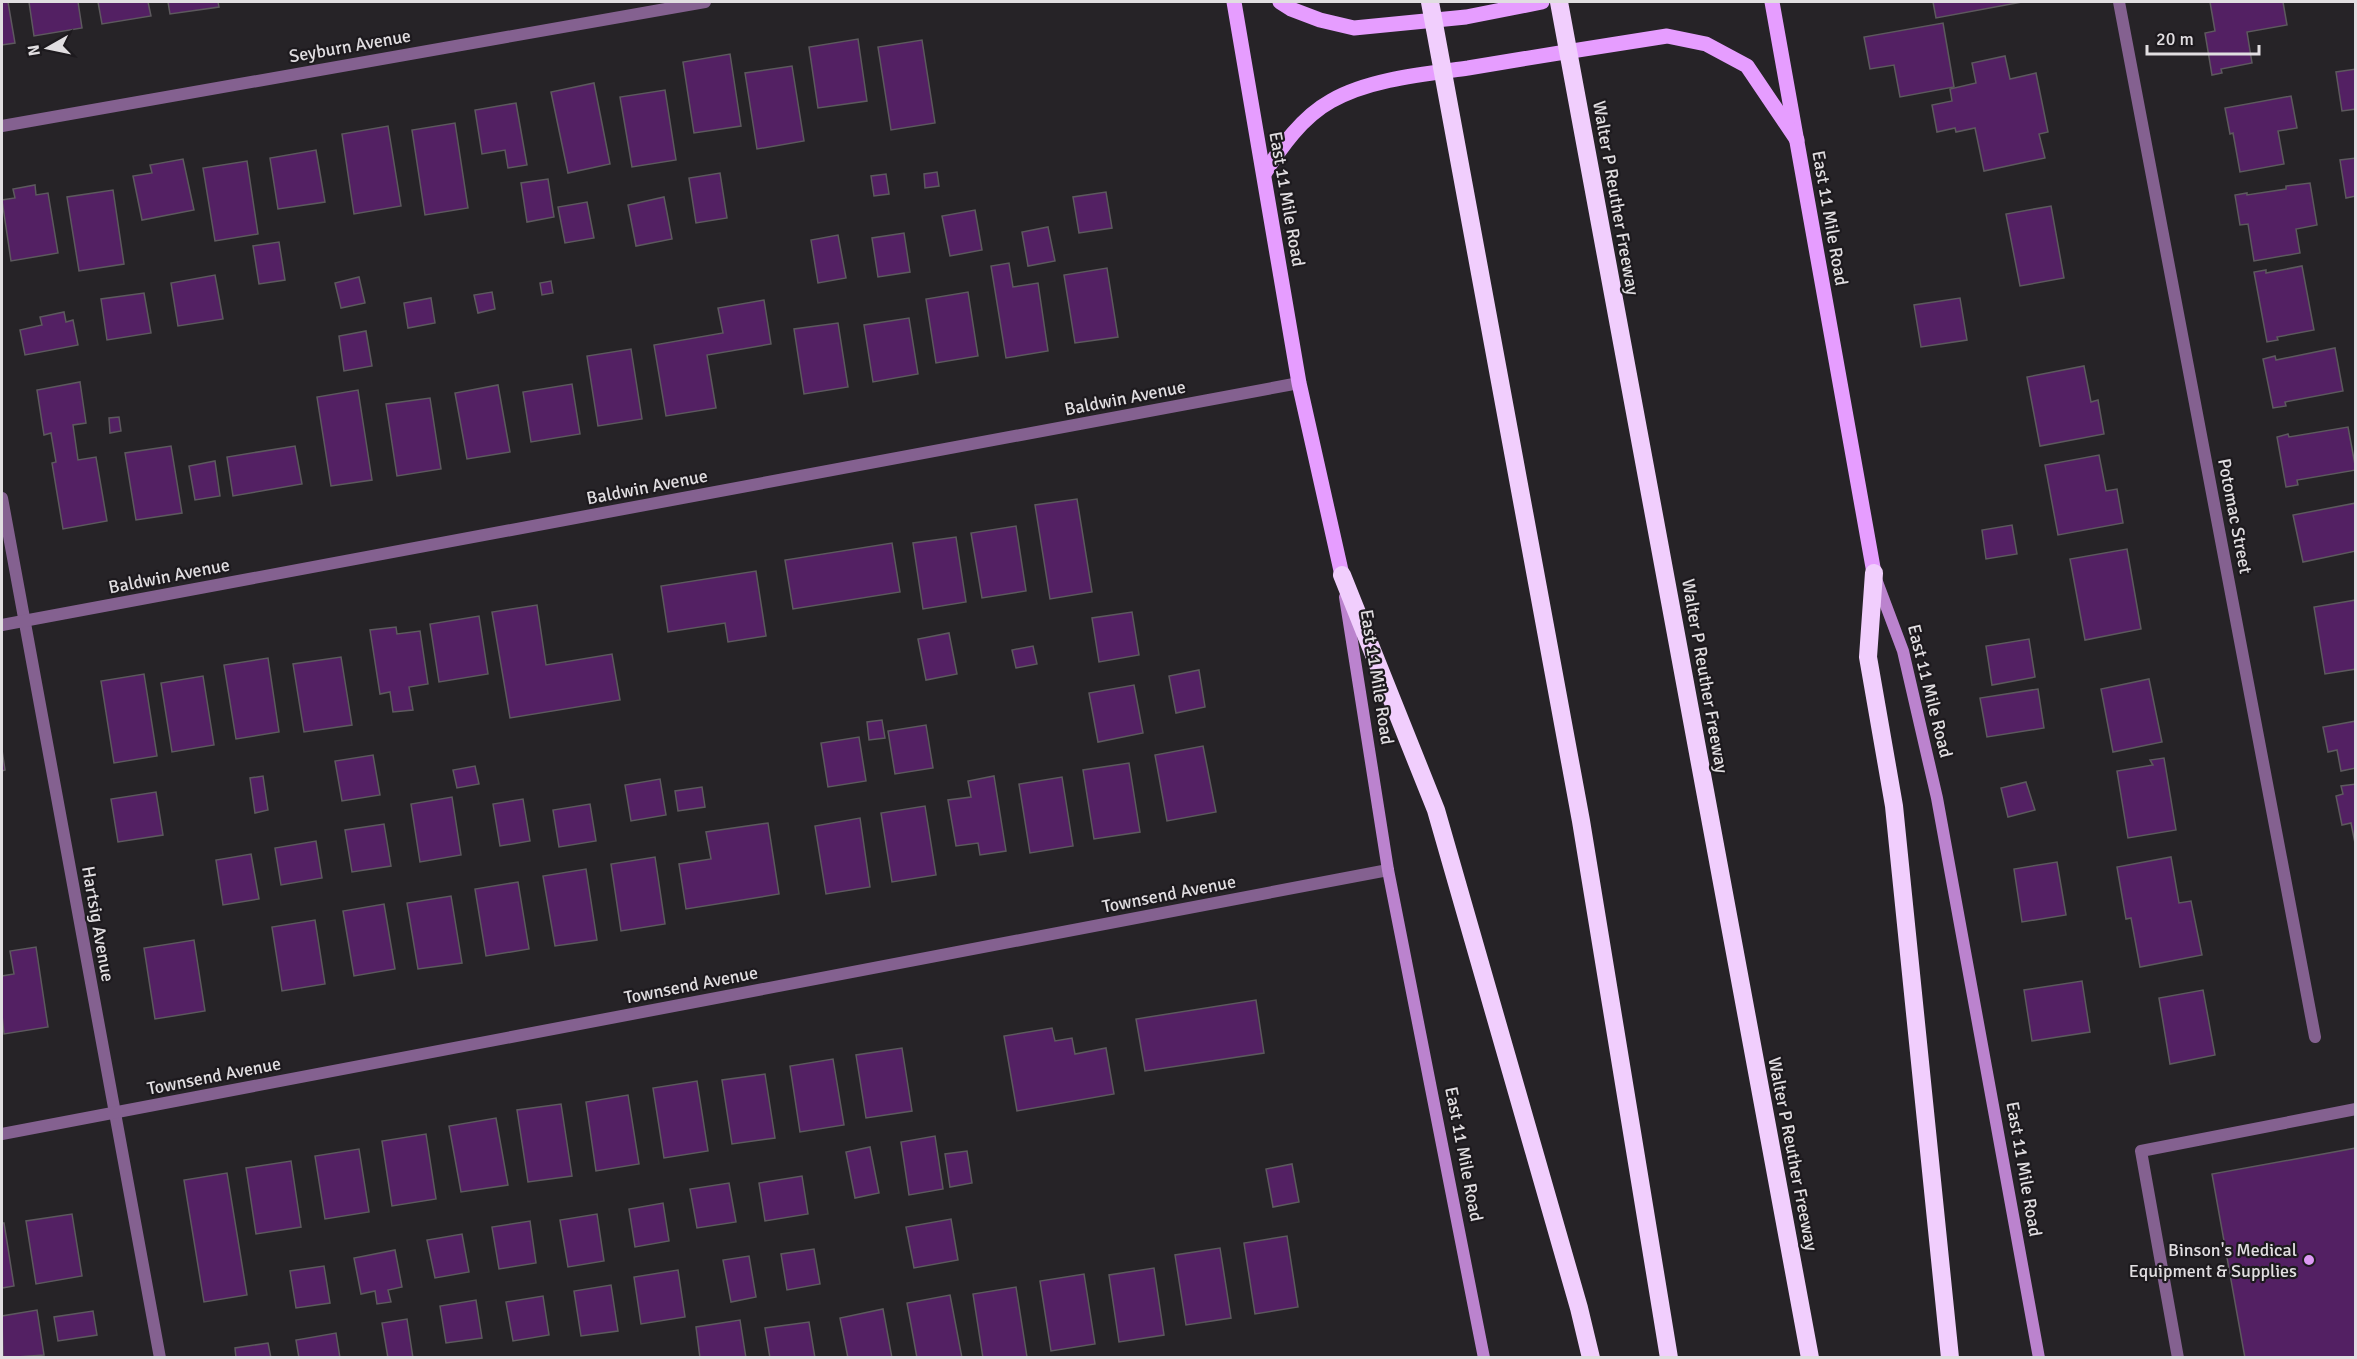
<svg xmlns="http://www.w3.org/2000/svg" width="2357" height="1359" viewBox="0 0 2357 1359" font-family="Signika,sans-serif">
<rect width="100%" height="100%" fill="#262327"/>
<g fill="#532063" stroke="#5d595e" stroke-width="1.5">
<path d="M 2,2 L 8,2 L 15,43 L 2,45 Z"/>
<path d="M 29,2 L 78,2 L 82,28 L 34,36 Z"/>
<path d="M 98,2 L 148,2 L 151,16 L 102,24 Z"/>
<path d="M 168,2 L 218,2 L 219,7 L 170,14 Z"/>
<path d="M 1933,2 L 2022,2 L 1936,18 Z"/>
<path d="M 2210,2 L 2283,2 L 2287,25 L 2247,32 L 2252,63 L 2221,69 L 2222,73 L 2212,75 L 2205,33 L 2215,31 Z"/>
<path d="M 1943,23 L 1954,87 L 1900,97 L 1894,65 L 1870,69 L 1864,37 Z"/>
<path d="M 858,39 L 867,101 L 818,108 L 809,47 Z"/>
<path d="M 922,40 L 935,123 L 891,130 L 878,47 Z"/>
<path d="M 730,54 L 741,126 L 694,133 L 683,62 Z"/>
<path d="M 2005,56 L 2010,79 L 2036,73 L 2048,132 L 2039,134 L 2045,158 L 1984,171 L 1975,128 L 1956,132 L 1955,128 L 1937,132 L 1932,105 L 1952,101 L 1950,89 L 1976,83 L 1972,63 Z"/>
<path d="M 792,66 L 804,141 L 757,149 L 745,73 Z"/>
<path d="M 2356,69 L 2356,109 L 2342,111 L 2336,72 Z"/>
<path d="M 594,83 L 610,164 L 568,173 L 551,92 Z"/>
<path d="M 665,90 L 676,160 L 632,167 L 620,97 Z"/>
<path d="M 2291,96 L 2297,128 L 2278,131 L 2284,164 L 2240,172 L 2233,133 L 2230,134 L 2225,108 Z"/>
<path d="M 516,103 L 527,165 L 508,168 L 505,150 L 482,154 L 475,110 Z"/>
<path d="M 455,123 L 468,208 L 425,215 L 412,130 Z"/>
<path d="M 388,126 L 401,206 L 354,214 L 342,134 Z"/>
<path d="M 316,150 L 325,202 L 278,209 L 270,158 Z"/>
<path d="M 2356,158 L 2356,196 L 2346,198 L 2340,160 Z"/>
<path d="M 183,159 L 194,210 L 142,220 L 133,176 L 152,173 L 150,165 Z"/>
<path d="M 247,161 L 258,234 L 215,241 L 203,168 Z"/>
<path d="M 937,172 L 939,186 L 925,188 L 924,174 Z"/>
<path d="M 720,173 L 727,218 L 696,223 L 689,178 Z"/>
<path d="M 886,174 L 889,194 L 874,196 L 871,176 Z"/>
<path d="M 548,179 L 554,217 L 527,222 L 521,183 Z"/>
<path d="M 2310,183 L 2317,225 L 2296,229 L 2300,253 L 2254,261 L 2248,224 L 2240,225 L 2235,195 L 2247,193 L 2247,195 L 2286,189 L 2286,186 Z"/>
<path d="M 35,185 L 36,195 L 48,193 L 58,253 L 11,261 L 2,200 L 15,198 L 13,189 Z"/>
<path d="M 113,190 L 124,264 L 79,271 L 67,197 Z"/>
<path d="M 1106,192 L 1112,228 L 1079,233 L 1073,197 Z"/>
<path d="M 664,197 L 672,239 L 636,246 L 628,205 Z"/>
<path d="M 587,202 L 594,238 L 565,243 L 558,207 Z"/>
<path d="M 2051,206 L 2064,278 L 2020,286 L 2006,214 Z"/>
<path d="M 975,210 L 982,250 L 950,256 L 942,216 Z"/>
<path d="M 1048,227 L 1055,261 L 1028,266 L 1022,232 Z"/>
<path d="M 904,233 L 910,272 L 878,277 L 872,238 Z"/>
<path d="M 838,235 L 846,278 L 818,283 L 811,240 Z"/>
<path d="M 279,242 L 285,280 L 259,284 L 253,246 Z"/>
<path d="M 1009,263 L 1013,287 L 1038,283 L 1048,351 L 1006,358 L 991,266 Z"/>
<path d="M 2302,266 L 2314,330 L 2277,337 L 2278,340 L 2267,342 L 2254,272 L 2266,270 L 2266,273 Z"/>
<path d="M 1107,268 L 1118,337 L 1075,343 L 1064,275 Z"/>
<path d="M 215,275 L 223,319 L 178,326 L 171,283 Z"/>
<path d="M 359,277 L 365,303 L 341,308 L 335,283 Z"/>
<path d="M 551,281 L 553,293 L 542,295 L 540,283 Z"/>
<path d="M 492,292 L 495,309 L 478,313 L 474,295 Z"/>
<path d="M 968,292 L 978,356 L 936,363 L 926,299 Z"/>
<path d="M 144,293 L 151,333 L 107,340 L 101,299 Z"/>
<path d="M 431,298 L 435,323 L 408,328 L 404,303 Z"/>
<path d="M 1960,298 L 1967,340 L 1921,347 L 1914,305 Z"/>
<path d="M 764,300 L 771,344 L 707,355 L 716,408 L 666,416 L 654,345 L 723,333 L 718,308 Z"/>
<path d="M 64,312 L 66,322 L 73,320 L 78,345 L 25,355 L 20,330 L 42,325 L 40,317 Z"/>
<path d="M 909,318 L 918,374 L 873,382 L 864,325 Z"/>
<path d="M 838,323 L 848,387 L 804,394 L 794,329 Z"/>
<path d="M 366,331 L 372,366 L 344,371 L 339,336 Z"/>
<path d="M 2335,348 L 2343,391 L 2285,402 L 2286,406 L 2273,408 L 2263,359 L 2275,356 L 2276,360 Z"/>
<path d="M 631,349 L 642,419 L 598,426 L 587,356 Z"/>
<path d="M 2084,366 L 2091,402 L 2098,400 L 2104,434 L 2040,446 L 2027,377 Z"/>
<path d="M 80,382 L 86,423 L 73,425 L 78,460 L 96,457 L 107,521 L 63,529 L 52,463 L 56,462 L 51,433 L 44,435 L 37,390 Z"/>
<path d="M 572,384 L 580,434 L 531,442 L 523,392 Z"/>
<path d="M 498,385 L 510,452 L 467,459 L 455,393 Z"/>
<path d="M 358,390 L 372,480 L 331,486 L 317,397 Z"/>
<path d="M 430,398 L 441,469 L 397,476 L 386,404 Z"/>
<path d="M 119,417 L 121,431 L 110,433 L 109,418 Z"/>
<path d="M 2348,427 L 2356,470 L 2297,480 L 2298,485 L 2286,487 L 2277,437 L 2288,434 L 2289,437 Z"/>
<path d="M 171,446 L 182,513 L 136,520 L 125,453 Z"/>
<path d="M 295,446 L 302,484 L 233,496 L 227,457 Z"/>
<path d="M 2099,455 L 2106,491 L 2117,489 L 2123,523 L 2058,535 L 2045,465 Z"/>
<path d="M 215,461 L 220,496 L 195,500 L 189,466 Z"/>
<path d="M 1077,499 L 1092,592 L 1050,599 L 1035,505 Z"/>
<path d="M 2356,503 L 2356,551 L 2303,562 L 2293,515 Z"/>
<path d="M 2012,525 L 2017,554 L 1986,559 L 1982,530 Z"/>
<path d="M 1016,526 L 1026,591 L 982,598 L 971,533 Z"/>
<path d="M 956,537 L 966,602 L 923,609 L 913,543 Z"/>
<path d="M 892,543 L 900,592 L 793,609 L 785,560 Z"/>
<path d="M 2127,549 L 2141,629 L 2085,640 L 2070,559 Z"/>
<path d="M 756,571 L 766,636 L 728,642 L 725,623 L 668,632 L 661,586 Z"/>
<path d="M 2356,600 L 2356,669 L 2325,674 L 2314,607 Z"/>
<path d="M 537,605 L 546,665 L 612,654 L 620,700 L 510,718 L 492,612 Z"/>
<path d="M 1132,612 L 1139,655 L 1099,662 L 1092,618 Z"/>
<path d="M 479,616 L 488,674 L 439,682 L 430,624 Z"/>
<path d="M 396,627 L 397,634 L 420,631 L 428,684 L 409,687 L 413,710 L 393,712 L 390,692 L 380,694 L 370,630 Z"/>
<path d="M 949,633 L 957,674 L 926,680 L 918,639 Z"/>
<path d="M 2029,639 L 2035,677 L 1992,685 L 1986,646 Z"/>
<path d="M 1033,646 L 1037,664 L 1016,668 L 1012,650 Z"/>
<path d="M 341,657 L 352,725 L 304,732 L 293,664 Z"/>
<path d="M 268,658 L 279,732 L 236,739 L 224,665 Z"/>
<path d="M 1199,670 L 1205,707 L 1176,713 L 1169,676 Z"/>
<path d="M 144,674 L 157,756 L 114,763 L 101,681 Z"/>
<path d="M 203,676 L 214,745 L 172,752 L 161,683 Z"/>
<path d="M 2149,679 L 2162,742 L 2113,752 L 2101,689 Z"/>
<path d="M 1134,685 L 1143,733 L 1098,742 L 1089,693 Z"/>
<path d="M 2038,689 L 2044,728 L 1987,737 L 1980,698 Z"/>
<path d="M 882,720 L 885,738 L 869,740 L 867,722 Z"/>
<path d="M 2356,721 L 2356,768 L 2341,771 L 2337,750 L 2328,752 L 2323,727 Z"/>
<path d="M 926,725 L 933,768 L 895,774 L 888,731 Z"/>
<path d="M 859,737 L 866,781 L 828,787 L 821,743 Z"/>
<path d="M 1203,746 L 1216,812 L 1167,821 L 1155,755 Z"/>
<path d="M 2,750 L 5,770 L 2,771 Z"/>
<path d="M 373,755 L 380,795 L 342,801 L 335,761 Z"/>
<path d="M 2164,758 L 2176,830 L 2128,838 L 2117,771 L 2153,765 L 2150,760 Z"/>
<path d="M 1129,763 L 1140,832 L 1094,839 L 1083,770 Z"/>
<path d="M 475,766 L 479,784 L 457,788 L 453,770 Z"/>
<path d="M 263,776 L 268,810 L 255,813 L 250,778 Z"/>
<path d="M 994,776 L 1006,851 L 980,855 L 978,843 L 956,846 L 948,800 L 971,797 L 968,781 Z"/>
<path d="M 1062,777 L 1073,846 L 1030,853 L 1019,784 Z"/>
<path d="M 660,779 L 666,815 L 631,821 L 625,785 Z"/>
<path d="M 2026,782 L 2035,810 L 2008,817 L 2001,788 Z"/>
<path d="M 2356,784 L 2356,848 L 2351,823 L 2342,825 L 2336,796 L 2343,794 L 2341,786 Z"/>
<path d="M 702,787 L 705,807 L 678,811 L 675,791 Z"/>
<path d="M 156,792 L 163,835 L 118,842 L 111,799 Z"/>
<path d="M 452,797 L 461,855 L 420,862 L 411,804 Z"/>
<path d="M 523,799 L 530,841 L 500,846 L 493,804 Z"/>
<path d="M 590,804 L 596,841 L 559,847 L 553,810 Z"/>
<path d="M 925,806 L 936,875 L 892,882 L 881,813 Z"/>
<path d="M 860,818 L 870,887 L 826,894 L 815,826 Z"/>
<path d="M 768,823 L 779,894 L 686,909 L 679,864 L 711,859 L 706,832 Z"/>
<path d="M 384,824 L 391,866 L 352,872 L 345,830 Z"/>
<path d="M 316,841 L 322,878 L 281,885 L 275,848 Z"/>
<path d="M 251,854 L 259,899 L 223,905 L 216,860 Z"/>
<path d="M 655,857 L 665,924 L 621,931 L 611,864 Z"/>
<path d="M 2171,857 L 2179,903 L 2191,901 L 2202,955 L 2140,967 L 2131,918 L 2126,919 L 2117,867 Z"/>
<path d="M 2057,862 L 2066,915 L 2022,922 L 2014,869 Z"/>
<path d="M 586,869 L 597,940 L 555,946 L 543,876 Z"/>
<path d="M 518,882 L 529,949 L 486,956 L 475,889 Z"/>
<path d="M 451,896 L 462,963 L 418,969 L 407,903 Z"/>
<path d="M 384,904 L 395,969 L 354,976 L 343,911 Z"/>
<path d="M 315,920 L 325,984 L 282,991 L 272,927 Z"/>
<path d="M 194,940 L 205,1011 L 155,1019 L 144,948 Z"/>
<path d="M 36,947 L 48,1027 L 4,1034 L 2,1015 L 2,976 L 14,974 L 10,951 Z"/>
<path d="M 2082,981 L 2090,1032 L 2032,1041 L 2024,990 Z"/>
<path d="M 2203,990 L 2215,1055 L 2170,1064 L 2159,998 Z"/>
<path d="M 1256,1000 L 1264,1053 L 1145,1071 L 1136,1019 Z"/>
<path d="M 1052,1028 L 1055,1041 L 1072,1038 L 1075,1054 L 1106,1048 L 1114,1094 L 1017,1111 L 1004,1036 Z"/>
<path d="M 902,1048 L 912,1111 L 866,1118 L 856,1055 Z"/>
<path d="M 833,1059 L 844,1125 L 800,1132 L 790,1066 Z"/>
<path d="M 765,1074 L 775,1138 L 732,1144 L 722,1080 Z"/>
<path d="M 697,1081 L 708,1151 L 664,1158 L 653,1088 Z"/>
<path d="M 628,1095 L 639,1164 L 596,1171 L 586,1102 Z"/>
<path d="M 561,1104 L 572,1176 L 528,1182 L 517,1110 Z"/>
<path d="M 496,1118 L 508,1185 L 461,1192 L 449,1126 Z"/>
<path d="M 426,1134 L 436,1199 L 392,1206 L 382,1141 Z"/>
<path d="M 935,1136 L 943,1189 L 909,1195 L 901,1142 Z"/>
<path d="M 870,1147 L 879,1193 L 855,1198 L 846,1152 Z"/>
<path d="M 2356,1148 L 2356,1358 L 2245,1358 L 2212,1174 Z"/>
<path d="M 359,1149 L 369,1212 L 325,1219 L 315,1156 Z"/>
<path d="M 967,1151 L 972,1183 L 950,1187 L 945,1154 Z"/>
<path d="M 291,1161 L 301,1227 L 256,1234 L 246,1168 Z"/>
<path d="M 1292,1164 L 1299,1202 L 1273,1207 L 1266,1169 Z"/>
<path d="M 227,1173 L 247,1295 L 204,1302 L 184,1180 Z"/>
<path d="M 802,1176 L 808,1214 L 765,1221 L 759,1183 Z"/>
<path d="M 729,1183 L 736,1222 L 697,1228 L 690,1189 Z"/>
<path d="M 663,1203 L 669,1241 L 635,1247 L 629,1209 Z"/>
<path d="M 72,1214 L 82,1276 L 36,1284 L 26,1221 Z"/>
<path d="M 597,1214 L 604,1261 L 568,1267 L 560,1220 Z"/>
<path d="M 951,1219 L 958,1260 L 914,1268 L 906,1227 Z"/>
<path d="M 530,1221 L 536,1263 L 499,1269 L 492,1227 Z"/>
<path d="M 2,1223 L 4,1223 L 14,1286 L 2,1288 Z"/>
<path d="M 462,1234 L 469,1272 L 435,1278 L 427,1240 Z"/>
<path d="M 1287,1236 L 1298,1307 L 1255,1314 L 1244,1243 Z"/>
<path d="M 1220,1248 L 1231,1318 L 1186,1325 L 1175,1255 Z"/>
<path d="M 814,1249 L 820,1284 L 787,1290 L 781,1254 Z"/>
<path d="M 395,1250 L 402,1287 L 388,1290 L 391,1302 L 377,1304 L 375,1291 L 361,1294 L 354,1258 Z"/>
<path d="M 749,1256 L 756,1297 L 731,1302 L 723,1260 Z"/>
<path d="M 324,1266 L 330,1303 L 296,1308 L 290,1271 Z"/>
<path d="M 1154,1268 L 1164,1335 L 1119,1342 L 1109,1275 Z"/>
<path d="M 678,1270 L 685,1317 L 641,1324 L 634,1277 Z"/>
<path d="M 1084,1274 L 1095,1344 L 1051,1351 L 1040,1281 Z"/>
<path d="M 611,1285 L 618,1331 L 581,1336 L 574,1291 Z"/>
<path d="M 1016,1287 L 1027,1357 L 983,1358 L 973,1294 Z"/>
<path d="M 950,1295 L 962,1358 L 917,1358 L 907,1303 Z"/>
<path d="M 543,1296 L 549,1335 L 513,1341 L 506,1302 Z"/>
<path d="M 476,1300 L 482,1338 L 446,1343 L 440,1306 Z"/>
<path d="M 883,1309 L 892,1358 L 848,1358 L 840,1318 Z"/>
<path d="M 37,1310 L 44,1355 L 3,1358 L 2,1316 Z"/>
<path d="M 93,1311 L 97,1335 L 58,1341 L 54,1317 Z"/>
<path d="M 407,1319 L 413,1358 L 388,1358 L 382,1323 Z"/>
<path d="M 740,1320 L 746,1358 L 700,1358 L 696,1327 Z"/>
<path d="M 809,1322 L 815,1358 L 770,1358 L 765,1328 Z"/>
<path d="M 336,1333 L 340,1358 L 299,1358 L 296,1340 Z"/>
<path d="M 268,1343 L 271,1358 L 236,1358 L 235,1348 Z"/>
</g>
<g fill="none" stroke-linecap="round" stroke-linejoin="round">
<path stroke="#846190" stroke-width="12" d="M 2178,1358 L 2141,1151 L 2356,1109"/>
<g stroke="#846190" stroke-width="12">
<path d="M 2119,2 L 2315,1037"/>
<path d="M 2,126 L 705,2"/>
<path d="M 2,498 L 160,1358"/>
<path d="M 2,625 L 1299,383"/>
<path d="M 2,1134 L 1388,870"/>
</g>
<g stroke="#bb83ce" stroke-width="12">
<path d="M 1876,579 L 1903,651 L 1937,798 L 2039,1358"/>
<path d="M 1345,597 L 1388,870 L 1484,1358"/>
</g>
<g stroke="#e69dff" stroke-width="15">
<path d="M 1234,2 L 1299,383 L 1342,575"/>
<path d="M 1280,2 L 1291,9 L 1320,20 L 1354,28 L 1466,17 L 1542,2"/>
<path d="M 1772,2 L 1874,573"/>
<path d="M 1264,174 C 1281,147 1302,117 1331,101 C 1369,79 1425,74 1468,68 C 1534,57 1601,46 1667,36 L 1706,44 L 1747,66 L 1797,140"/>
</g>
<g stroke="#f1cefd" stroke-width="18">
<path d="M 1430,2 L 1581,821 L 1669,1358"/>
<path d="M 1559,2 L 1810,1358"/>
<path d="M 1874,573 L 1868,657 L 1894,806 L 1950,1358"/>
<path d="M 1342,575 L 1436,810 L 1579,1308 L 1591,1358"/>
</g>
</g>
<circle fill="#dd99f4" stroke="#1d1a1e" stroke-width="2" cx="2309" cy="1260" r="6"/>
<g text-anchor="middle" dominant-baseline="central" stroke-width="4.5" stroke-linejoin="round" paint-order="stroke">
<g font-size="18" fill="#e1dee1" stroke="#1d1a1e">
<text transform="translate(350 46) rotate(-10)">Seyburn Avenue</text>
<text transform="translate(1616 198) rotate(80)">Walter P Reuther Freeway</text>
<text transform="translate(1287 199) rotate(80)">East 11 Mile Road</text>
<text transform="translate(1830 218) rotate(80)">East 11 Mile Road</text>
<text transform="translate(1125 398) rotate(-11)">Baldwin Avenue</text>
<text transform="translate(647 487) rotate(-11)">Baldwin Avenue</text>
<text transform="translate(2235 516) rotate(79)">Potomac Street</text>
<text transform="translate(169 576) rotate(-11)">Baldwin Avenue</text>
<text transform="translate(1705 676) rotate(80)">Walter P Reuther Freeway</text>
<text transform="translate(1377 677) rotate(81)">East 11 Mile Road</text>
<text transform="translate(1930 691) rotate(76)">East 11 Mile Road</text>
<text transform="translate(1169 894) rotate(-11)">Townsend Avenue</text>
<text transform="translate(98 924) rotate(80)">Hartsig Avenue</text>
<text transform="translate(691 985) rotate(-11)">Townsend Avenue</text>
<text transform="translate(214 1076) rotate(-11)">Townsend Avenue</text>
<text transform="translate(1464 1154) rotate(79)">East 11 Mile Road</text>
<text transform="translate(1793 1154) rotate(79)">Walter P Reuther Freeway</text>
<text transform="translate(2024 1169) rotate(80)">East 11 Mile Road</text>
</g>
<g font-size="18" fill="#e1dee1" stroke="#1d1a1e" text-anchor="end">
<text x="2297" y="1250">Binson's Medical<tspan x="2297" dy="21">Equipment &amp; Supplies</tspan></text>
</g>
</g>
<rect width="2357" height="1359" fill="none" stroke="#e1dee1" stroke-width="6"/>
<g transform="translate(48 48) rotate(261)" stroke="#1d1a1e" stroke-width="4.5" paint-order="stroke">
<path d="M0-4.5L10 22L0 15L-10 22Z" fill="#e1dee1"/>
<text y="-9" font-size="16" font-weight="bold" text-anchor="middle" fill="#e1dee1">N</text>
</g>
<path d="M2147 45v9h112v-9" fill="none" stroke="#e1dee1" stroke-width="3"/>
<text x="2156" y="45" font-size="18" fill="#e1dee1" stroke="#1d1a1e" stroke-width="4.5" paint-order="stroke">20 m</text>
</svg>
